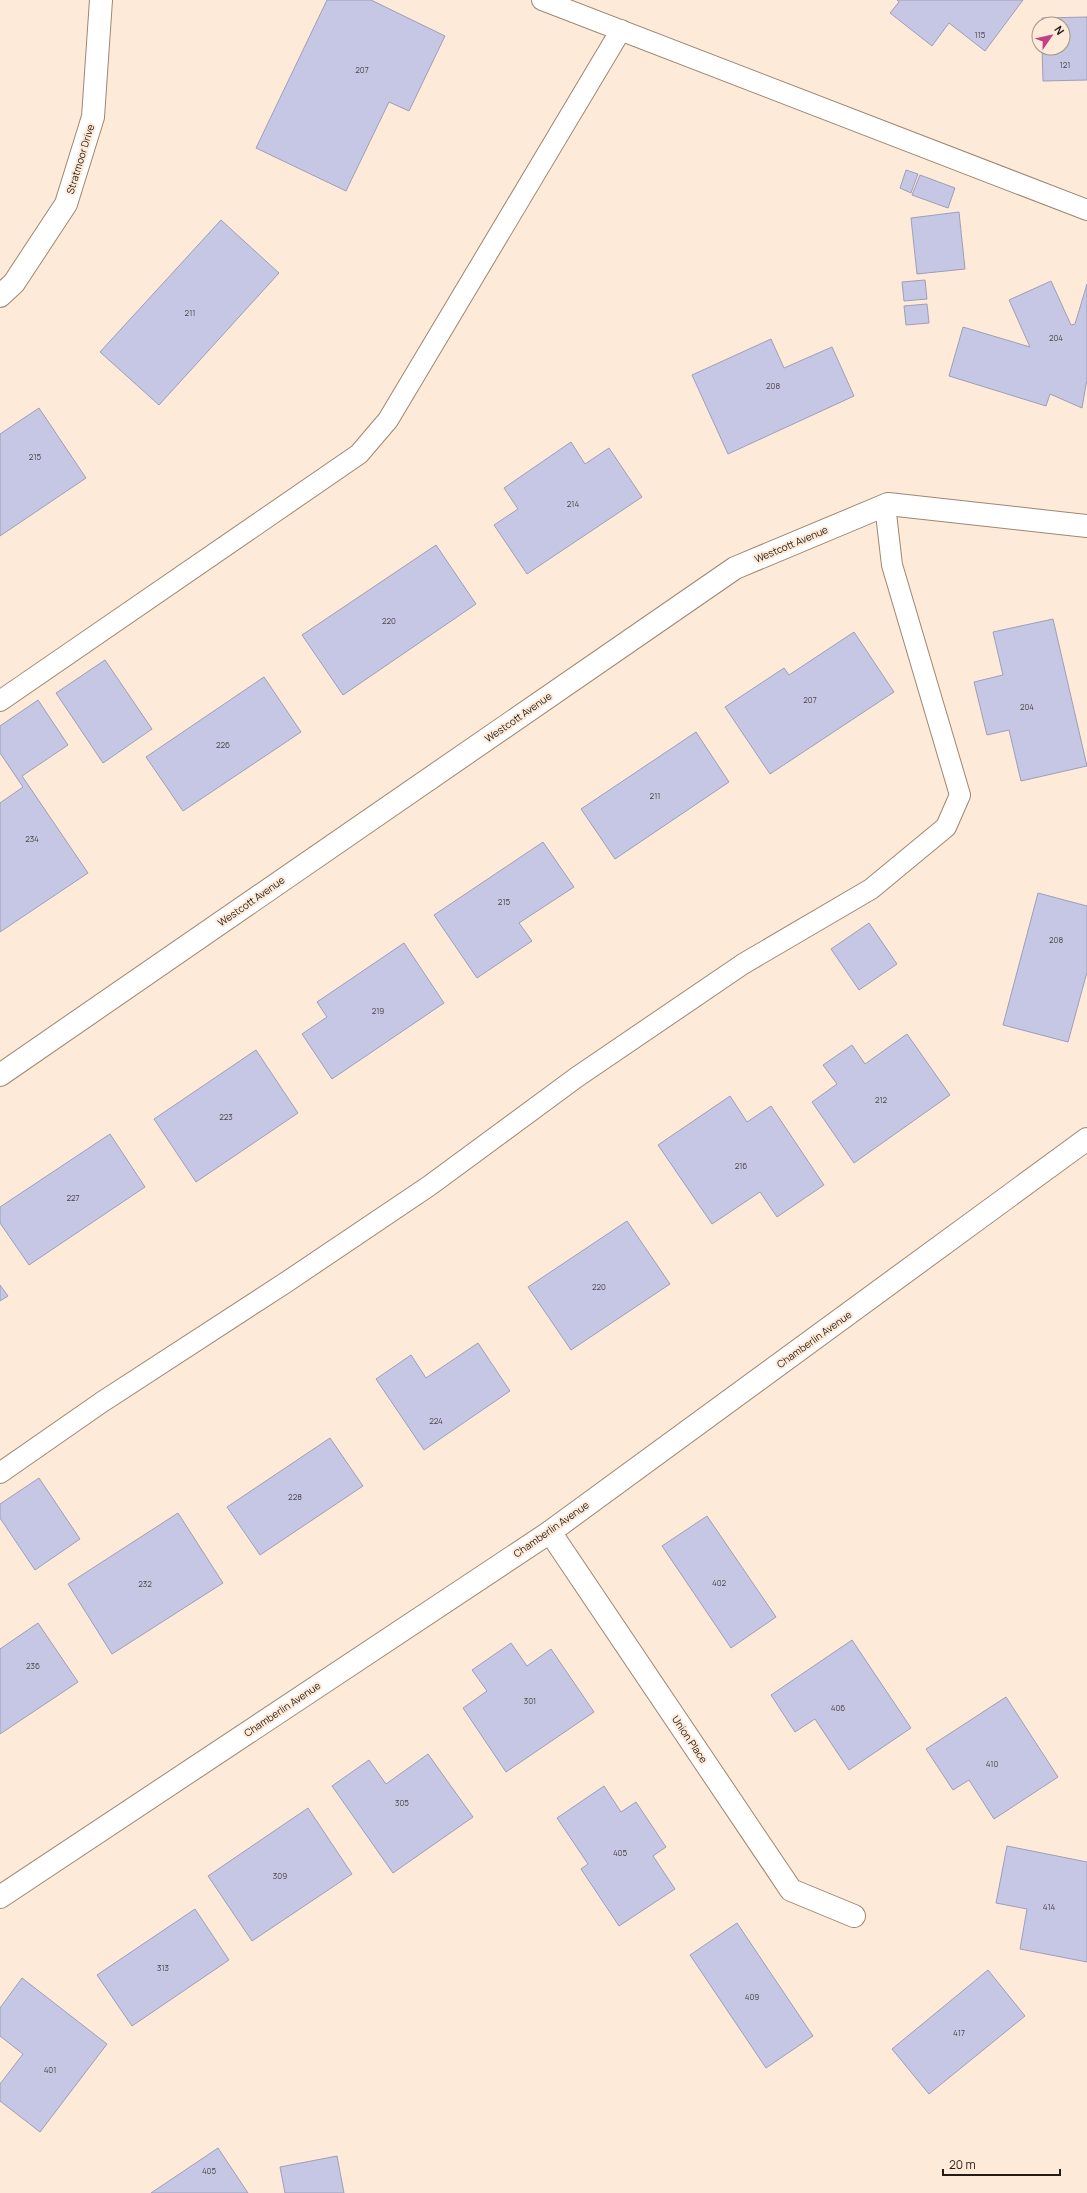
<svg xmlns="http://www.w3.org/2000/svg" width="1087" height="2193" viewBox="0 0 1087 2193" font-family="Manrope,sans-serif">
<rect width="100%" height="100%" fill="#feead8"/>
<g fill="#c6c7e4" stroke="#9e9eba">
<path d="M 327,0 L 371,0 L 445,36 L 409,111 L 389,102 L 346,191 L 256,148 Z"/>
<path d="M 897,0 L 1023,0 L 985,51 L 949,23 L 932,46 L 890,13 L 899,2 Z"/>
<path d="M 1087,17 L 1087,80 L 1043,81 L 1042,48 L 1063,48 L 1063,24 L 1042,24 L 1042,18 Z"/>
<path d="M 906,170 L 918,174 L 911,193 L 900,188 Z"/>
<path d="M 920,175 L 955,188 L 948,208 L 912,195 Z"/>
<path d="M 959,212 L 965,269 L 917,274 L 911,218 Z"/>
<path d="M 221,220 L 279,273 L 159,405 L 100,352 Z"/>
<path d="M 925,280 L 927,299 L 904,301 L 902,282 Z"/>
<path d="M 1051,281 L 1071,325 L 1075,324 L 1087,284 L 1087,379 L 1082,408 L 1050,394 L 1046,406 L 949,376 L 963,327 L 1030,347 L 1009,300 Z"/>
<path d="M 927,304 L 929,323 L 906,325 L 904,306 Z"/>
<path d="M 771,339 L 784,368 L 832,347 L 854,396 L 728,454 L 692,375 Z"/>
<path d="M 39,408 L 86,478 L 0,536 L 0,434 Z"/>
<path d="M 571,442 L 585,464 L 609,448 L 642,497 L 527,574 L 494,525 L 518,509 L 504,488 Z"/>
<path d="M 436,545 L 476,604 L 343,695 L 302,635 Z"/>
<path d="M 1053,619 L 1087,766 L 1021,781 L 1009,730 L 987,735 L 974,682 L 1003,675 L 993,632 Z"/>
<path d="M 854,632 L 894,692 L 770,774 L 725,707 L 784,668 L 789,675 Z"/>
<path d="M 105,660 L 152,729 L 103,763 L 56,693 Z"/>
<path d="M 264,677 L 301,732 L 183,811 L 146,757 Z"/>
<path d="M 38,700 L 68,745 L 22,776 L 88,873 L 0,932 L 0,803 L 23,787 L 0,753 L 0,726 Z"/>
<path d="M 696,732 L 729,782 L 615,859 L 581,809 Z"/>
<path d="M 543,842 L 574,887 L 519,923 L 532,941 L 477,978 L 434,915 Z"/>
<path d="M 1038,893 L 1087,906 L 1087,972 L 1068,1042 L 1003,1025 Z"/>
<path d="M 869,923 L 897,964 L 859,990 L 831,949 Z"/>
<path d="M 404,943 L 444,1003 L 332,1079 L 302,1034 L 327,1017 L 317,1002 Z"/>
<path d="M 907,1034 L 950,1095 L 854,1163 L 812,1102 L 837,1084 L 823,1065 L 852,1045 L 865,1064 Z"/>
<path d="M 256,1050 L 298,1113 L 196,1182 L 154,1119 Z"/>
<path d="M 730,1096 L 747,1122 L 771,1106 L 824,1185 L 777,1217 L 760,1192 L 712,1224 L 658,1145 Z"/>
<path d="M 110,1134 L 145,1187 L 29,1265 L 0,1223 L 0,1207 Z"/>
<path d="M 627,1221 L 670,1284 L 571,1350 L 528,1287 Z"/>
<path d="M 0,1285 L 8,1296 L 0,1301 Z"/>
<path d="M 478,1343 L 510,1391 L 424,1450 L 376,1379 L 411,1355 L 426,1378 Z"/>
<path d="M 330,1438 L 363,1486 L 260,1555 L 227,1507 Z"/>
<path d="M 39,1478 L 80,1539 L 35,1570 L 0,1518 L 0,1504 Z"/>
<path d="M 178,1513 L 223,1583 L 112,1654 L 68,1584 Z"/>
<path d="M 707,1516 L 776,1617 L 731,1648 L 662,1546 Z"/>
<path d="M 38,1623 L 78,1682 L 0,1734 L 0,1649 Z"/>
<path d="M 852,1640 L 911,1728 L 849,1770 L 815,1719 L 795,1732 L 771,1695 Z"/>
<path d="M 511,1643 L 527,1666 L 551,1649 L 594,1712 L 506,1772 L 463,1708 L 487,1691 L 472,1670 Z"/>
<path d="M 1006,1697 L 1058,1777 L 994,1819 L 969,1780 L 953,1790 L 926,1749 Z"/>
<path d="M 428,1754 L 473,1817 L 393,1873 L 332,1786 L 369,1760 L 386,1784 Z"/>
<path d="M 604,1786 L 621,1812 L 636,1802 L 666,1847 L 653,1856 L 675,1889 L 619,1926 L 581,1869 L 588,1864 L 557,1818 Z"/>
<path d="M 308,1808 L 352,1874 L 252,1941 L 208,1876 Z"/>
<path d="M 1007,1846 L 1087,1862 L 1087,1962 L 1020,1949 L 1027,1909 L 996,1903 Z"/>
<path d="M 195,1909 L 229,1960 L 132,2026 L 97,1975 Z"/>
<path d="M 737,1923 L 813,2036 L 766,2068 L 690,1955 Z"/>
<path d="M 988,1970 L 1025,2016 L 929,2094 L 892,2049 Z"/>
<path d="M 22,1978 L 107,2044 L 40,2132 L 0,2101 L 0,2084 L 23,2054 L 0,2036 L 0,2008 Z"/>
<path d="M 218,2148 L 248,2193 L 151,2193 Z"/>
<path d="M 337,2156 L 344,2193 L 285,2193 L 280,2167 Z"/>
</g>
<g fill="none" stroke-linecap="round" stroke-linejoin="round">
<g stroke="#9d8772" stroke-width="22">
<g id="lane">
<path d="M 542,0 L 1087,210"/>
<path d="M 0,701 L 359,454 L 388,420 L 621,30"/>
<path d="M 0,1473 L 102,1402 L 285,1283 L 429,1186 L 577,1077 L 743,964 L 871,889 L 946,827 L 960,795 L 892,565 L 885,505"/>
</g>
</g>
<g stroke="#9d8772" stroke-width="24">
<g id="street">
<path d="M 0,296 L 14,283 L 66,204 L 93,117 L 101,0"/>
<path d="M 0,1075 L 735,568 L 888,504 L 1087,526"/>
<path d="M 550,1532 L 791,1890 L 854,1916"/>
<path d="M 0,1897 L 550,1532 L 1087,1139"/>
</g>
</g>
<use href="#lane" stroke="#fff" stroke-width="20"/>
<use href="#street" stroke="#fff" stroke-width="22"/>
</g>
<g text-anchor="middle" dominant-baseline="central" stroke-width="4" stroke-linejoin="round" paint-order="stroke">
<g font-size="8" fill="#4c4647">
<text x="980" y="34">115</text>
<text x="1065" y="64">121</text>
<text x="362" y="69">207</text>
<text x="190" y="312">211</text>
<text x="1056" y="337">204</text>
<text x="773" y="385">208</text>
<text x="35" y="456">215</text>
<text x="573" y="503">214</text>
<text x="389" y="620">220</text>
<text x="810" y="699">207</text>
<text x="1027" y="706">204</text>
<text x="223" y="744">226</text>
<text x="655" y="795">211</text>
<text x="32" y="838">234</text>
<text x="504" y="901">215</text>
<text x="1056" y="939">208</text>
<text x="378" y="1010">219</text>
<text x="881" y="1099">212</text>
<text x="226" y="1116">223</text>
<text x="741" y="1165">216</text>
<text x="73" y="1197">227</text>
<text x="599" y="1286">220</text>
<text x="436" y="1420">224</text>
<text x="295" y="1496">228</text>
<text x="719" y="1582">402</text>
<text x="145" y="1583">232</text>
<text x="33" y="1665">236</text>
<text x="530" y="1700">301</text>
<text x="838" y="1707">406</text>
<text x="992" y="1763">410</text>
<text x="402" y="1802">305</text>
<text x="620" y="1852">405</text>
<text x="280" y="1875">309</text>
<text x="1049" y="1906">414</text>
<text x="163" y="1967">313</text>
<text x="752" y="1996">409</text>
<text x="959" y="2032">417</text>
<text x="50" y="2069">401</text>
<text x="209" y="2170">405</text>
</g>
<g font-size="10" fill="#241b13" stroke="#feead8">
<text transform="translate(80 159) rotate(-73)">Stratmoor Drive</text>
<text transform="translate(791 544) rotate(-23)">Westcott Avenue</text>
<text transform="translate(518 717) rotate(-35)">Westcott Avenue</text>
<text transform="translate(251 901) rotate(-35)">Westcott Avenue</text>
<text transform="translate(814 1339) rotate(-36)">Chamberlin Avenue</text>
<text transform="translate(551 1529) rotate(-35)">Chamberlin Avenue</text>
<text transform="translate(282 1709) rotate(-34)">Chamberlin Avenue</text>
<text transform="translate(690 1739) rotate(56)">Union Place</text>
</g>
</g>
<g transform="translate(1051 36) rotate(56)"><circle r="19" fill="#feead8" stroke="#a79789"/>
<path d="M0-3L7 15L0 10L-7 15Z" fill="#c33f84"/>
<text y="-6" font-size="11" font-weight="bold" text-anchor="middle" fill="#241b13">N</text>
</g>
<path d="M943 2169v6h117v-6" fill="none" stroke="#241b13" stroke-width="2"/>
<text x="949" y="2169" font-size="12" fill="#241b13" stroke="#feead8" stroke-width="3" paint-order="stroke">20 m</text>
</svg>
